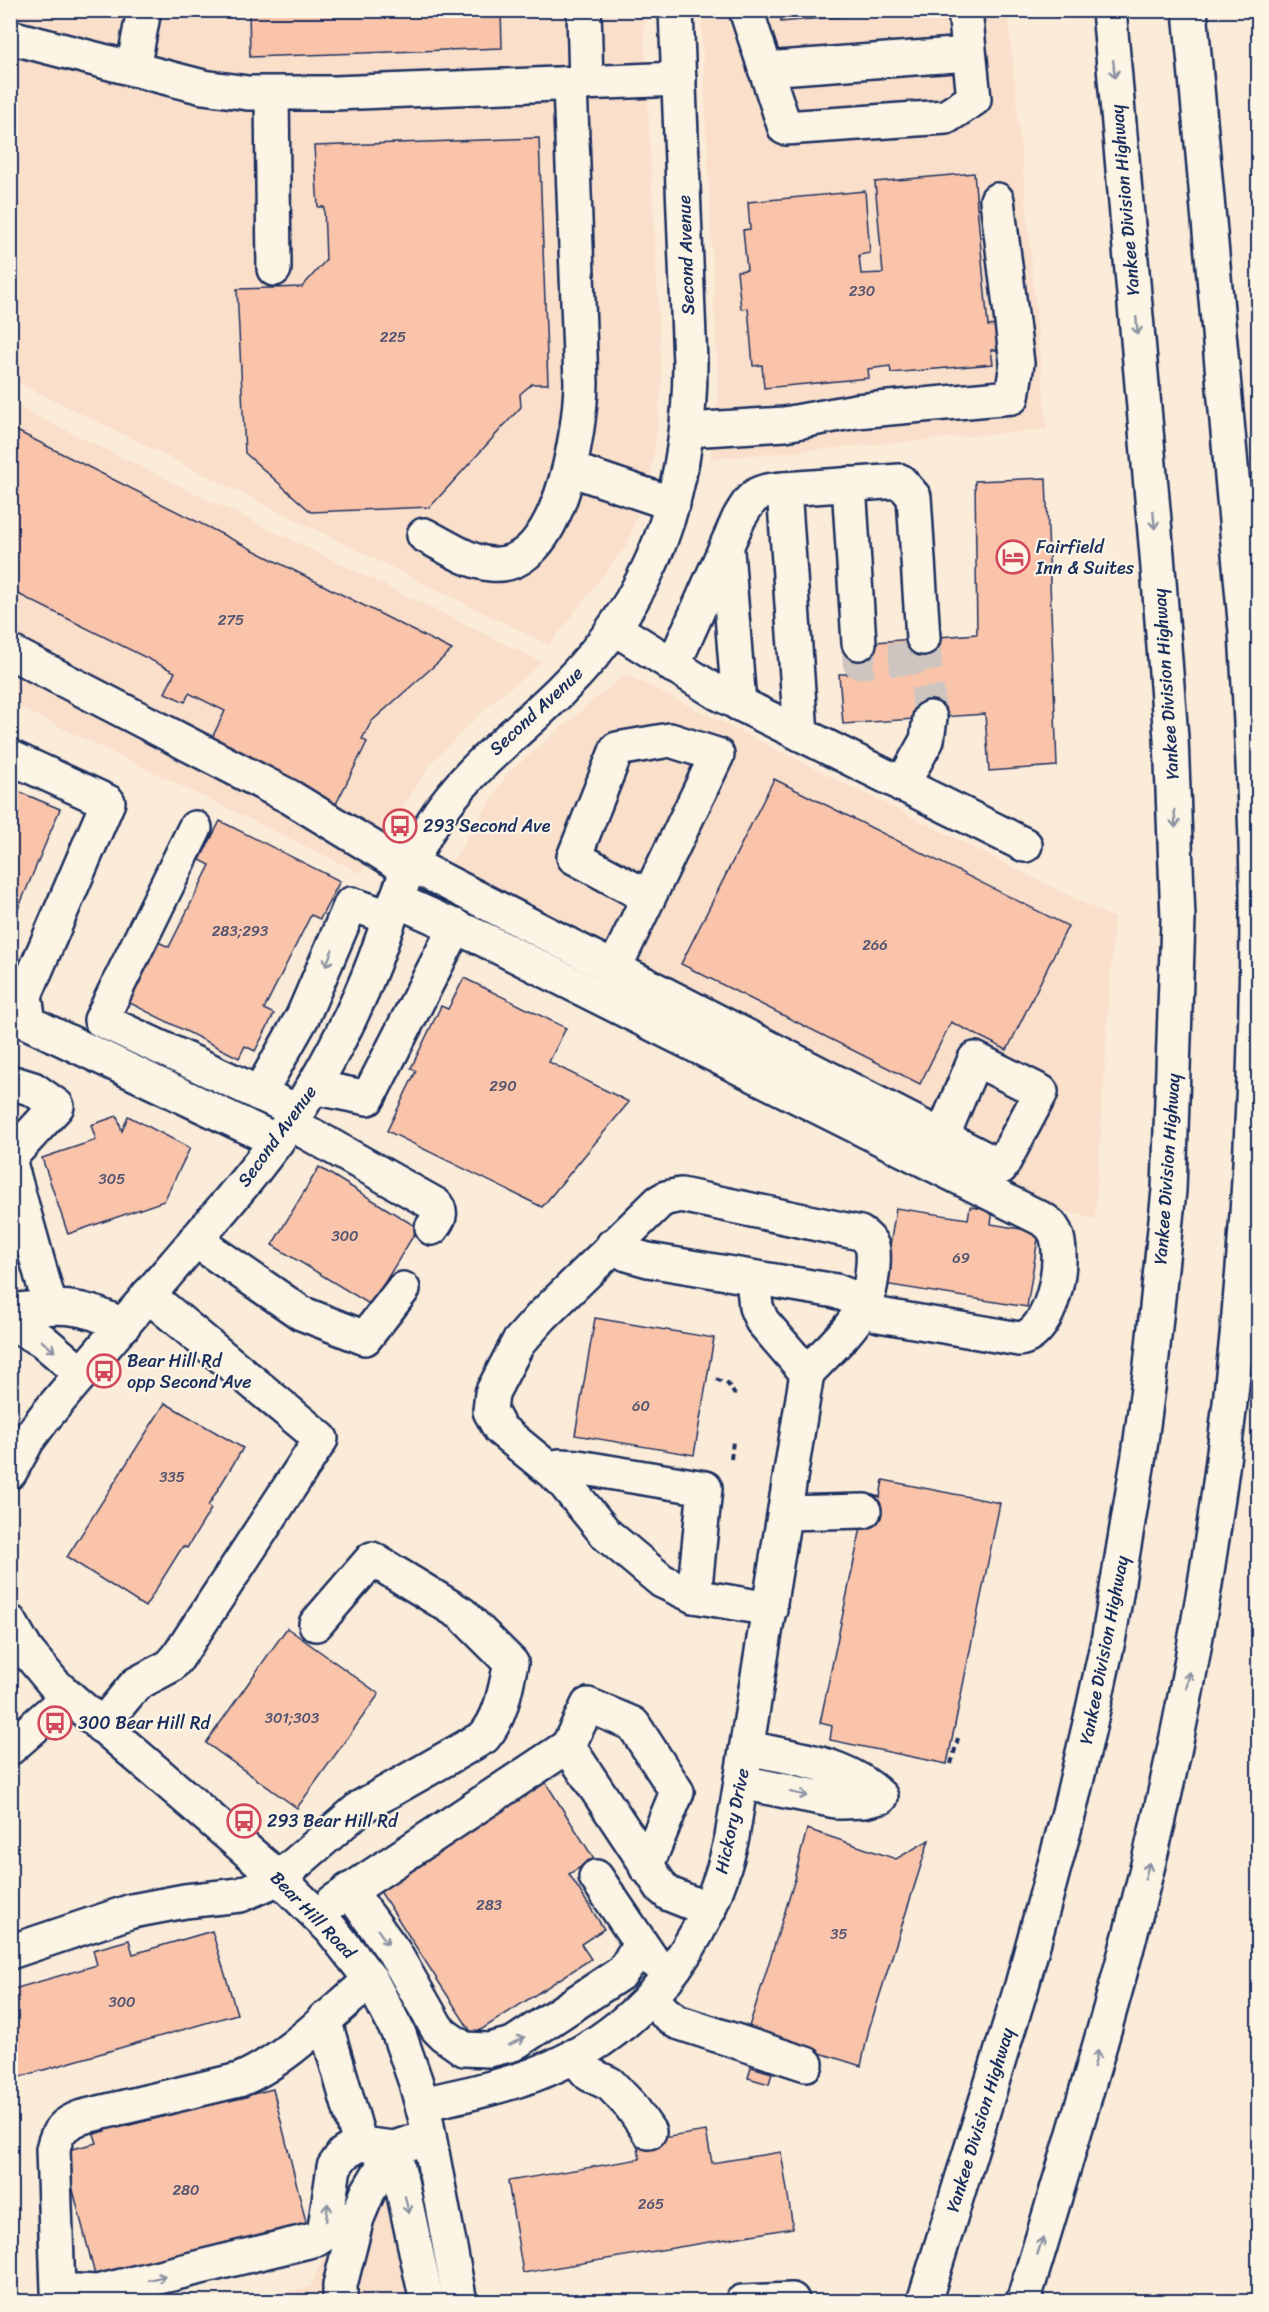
<svg xmlns="http://www.w3.org/2000/svg" width="1269" height="2312" viewBox="0 0 1269 2312" font-family="Sriracha,sans-serif">
<rect width="100%" height="100%" fill="#fbebd9"/>
<filter id="ink" filterUnits="userSpaceOnUse"><feTurbulence type="fractalNoise" baseFrequency=".0167" numOctaves="2"/><feDisplacementMap in="SourceGraphic" scale="12" xChannelSelector="R" yChannelSelector="G"/><feConvolveMatrix kernelMatrix="1 2 1 2 8 2 1 2 1" color-interpolation-filters="sRGB"/></filter>
<g filter="url(#ink)">
<g fill="#fadfcb">
<path d="M 10,11 L 643,11 L 662,382 L 655,446 L 649,482 L 626,546 L 549,645 L 11,379 Z"/>
<path d="M 701,11 L 1008,11 L 1047,429 L 710,459 L 717,417 L 718,385 Z"/>
<path d="M 10,403 L 542,662 L 490,704 L 431,763 L 361,873 L 11,703 Z"/>
<path d="M 625,674 L 1114,918 L 1095,1219 L 1016,1198 L 429,899 L 508,773 Z"/>
<path d="M 409,2150 L 437,2301 L 252,2302 L 310,2287 L 341,2216 Z"/>
</g>
<g fill="#f9c4aa" stroke="#1b2f5e" stroke-width="1.5">
<path d="M 249,10 L 501,10 L 502,48 L 250,57 Z"/>
<path d="M 780,10 L 912,10 L 781,22 Z"/>
<path d="M 539,138 L 548,384 L 532,384 L 520,394 L 521,407 L 430,507 L 311,512 L 245,453 L 237,289 L 302,287 L 326,260 L 324,207 L 318,207 L 314,146 Z"/>
<path d="M 974,173 L 988,326 L 997,325 L 1000,350 L 991,350 L 993,364 L 891,373 L 890,366 L 868,369 L 869,378 L 764,388 L 762,365 L 753,366 L 748,308 L 741,309 L 737,271 L 747,270 L 743,230 L 750,229 L 748,202 L 865,191 L 870,253 L 859,255 L 861,274 L 883,273 L 875,182 Z"/>
<path d="M 13,429 L 452,650 L 372,721 L 362,739 L 367,742 L 336,804 L 210,742 L 225,711 L 189,693 L 185,702 L 165,693 L 175,672 L 10,590 L 10,434 Z"/>
<path d="M 1046,478 L 1057,766 L 989,771 L 985,714 L 843,724 L 839,674 L 852,674 L 850,644 L 977,634 L 975,481 Z"/>
<path d="M 774,779 L 1068,926 L 1007,1050 L 951,1022 L 920,1084 L 681,964 Z"/>
<path d="M 10,788 L 60,809 L 16,914 L 10,911 Z"/>
<path d="M 220,821 L 340,881 L 320,919 L 311,915 L 264,1009 L 274,1014 L 255,1051 L 245,1046 L 239,1058 L 128,1002 L 158,942 L 169,947 L 210,865 L 200,860 Z"/>
<path d="M 464,978 L 566,1028 L 549,1062 L 629,1102 L 542,1207 L 387,1131 L 416,1071 L 411,1068 L 441,1006 L 448,1009 Z"/>
<path d="M 117,1116 L 122,1131 L 128,1116 L 190,1148 L 164,1201 L 68,1234 L 42,1158 L 96,1140 L 91,1125 Z"/>
<path d="M 319,1167 L 418,1228 L 371,1305 L 272,1245 Z"/>
<path d="M 970,1207 L 993,1210 L 991,1224 L 1039,1232 L 1027,1307 L 884,1284 L 896,1208 L 968,1219 Z"/>
<path d="M 595,1318 L 714,1338 L 694,1455 L 575,1435 Z"/>
<path d="M 165,1403 L 243,1448 L 208,1506 L 211,1509 L 187,1548 L 183,1546 L 145,1607 L 67,1557 Z"/>
<path d="M 883,1480 L 1000,1503 L 947,1764 L 830,1740 L 832,1726 L 820,1723 L 868,1494 L 880,1497 Z"/>
<path d="M 287,1628 L 379,1694 L 297,1808 L 206,1743 Z"/>
<path d="M 541,1775 L 594,1859 L 569,1874 L 604,1929 L 581,1944 L 591,1959 L 473,2035 L 374,1882 Z"/>
<path d="M 807,1829 L 896,1859 L 929,1840 L 869,2029 L 861,2066 L 748,2030 L 796,1876 L 795,1875 Z"/>
<path d="M 212,1931 L 237,2014 L 16,2078 L 10,2060 L 10,1990 L 97,1965 L 93,1950 L 129,1940 L 133,1954 Z"/>
<path d="M 751,2067 L 772,2073 L 769,2084 L 748,2078 Z"/>
<path d="M 273,2089 L 308,2230 L 97,2283 L 63,2151 L 97,2143 L 94,2134 L 106,2131 L 103,2120 L 116,2117 L 118,2128 Z"/>
<path d="M 706,2131 L 712,2163 L 781,2152 L 793,2228 L 523,2273 L 508,2181 L 640,2159 L 637,2142 Z"/>
</g>
<g fill="none" stroke-linecap="round" stroke-linejoin="round">
<g stroke="#cec5c0" stroke-width="33" stroke-dasharray="33 16" stroke-linecap="butt">
<path d="M 923,638 L 930,718"/>
<path d="M 859,643 L 859,662 L 925,657"/>
</g>
<g stroke="#1b2f5e" stroke-width="38">
<g id="minor">
<path d="M 584,10 L 586,83"/>
<path d="M 746,10 L 785,128 L 946,117 L 974,99 L 965,10"/>
<path d="M 10,37 L 203,87 L 248,93 L 335,93 L 679,79"/>
<path d="M 133,69 L 144,10"/>
<path d="M 765,69 L 968,54"/>
<path d="M 272,94 L 274,269"/>
<path d="M 688,430 L 785,424 L 856,411 L 1012,397 L 1017,363 L 997,200"/>
<path d="M 570,469 L 673,504"/>
<path d="M 849,484 L 859,643"/>
<path d="M 784,489 L 900,481 L 914,497 L 923,638"/>
<path d="M 424,535 C 444,545 468,562 491,564 C 560,571 580,432 581,383 L 570,84"/>
<path d="M 727,551 L 739,704"/>
<path d="M 614,628 L 718,693 L 1025,845"/>
<path d="M 10,652 L 290,797 L 408,869"/>
<path d="M 673,666 L 739,518 C 753,494 756,491 784,489 L 801,734"/>
<path d="M 10,757 L 108,802 L 25,995 L 29,1023 L 277,1141"/>
<path d="M 902,785 L 927,740 L 930,718"/>
<path d="M 195,828 L 101,1020 L 297,1111"/>
<path d="M 411,864 L 1001,1167 L 1041,1092 L 975,1059 L 942,1137"/>
<path d="M 396,900 L 485,940 L 1042,1219 C 1048,1222 1052,1226 1055,1232 C 1067,1258 1052,1335 1019,1339 L 879,1315 L 854,1298 L 836,1291 L 648,1260 L 627,1254 L 613,1245"/>
<path d="M 614,969 L 717,755 L 670,740 L 617,749 L 574,857 L 648,897"/>
<path d="M 10,1082 L 33,1089 L 57,1106 L 10,1157"/>
<path d="M 313,1087 L 368,1098 L 456,926"/>
<path d="M 259,1094 L 303,1016 L 351,904 L 389,917"/>
<path d="M 290,1123 L 436,1205 C 443,1214 438,1220 432,1228"/>
<path d="M 10,1163 L 50,1306"/>
<path d="M 195,1240 L 301,1313 L 365,1338 L 403,1289"/>
<path d="M 753,1278 L 756,1307 L 762,1321 L 807,1373"/>
<path d="M 10,1311 C 55,1305 82,1303 123,1326"/>
<path d="M 10,1323 L 42,1340 L 82,1374"/>
<path d="M 550,1468 L 560,1466 L 578,1467 L 705,1488 L 694,1596"/>
<path d="M 10,1472 L 27,1441 L 44,1418 C 91,1362 140,1305 188,1249 C 234,1196 280,1143 316,1082 C 338,1044 358,1004 374,962 C 392,914 405,866 433,822 C 467,769 517,734 561,690 C 654,599 690,491 690,363 L 676,10"/>
<path d="M 785,1513 L 864,1511"/>
<path d="M 770,1609 L 694,1596 L 662,1581 L 607,1535 L 561,1479 L 500,1429 L 490,1411 L 492,1393 L 518,1343 L 542,1316 L 659,1202 L 666,1198 L 681,1195 L 860,1233 C 874,1241 874,1251 873,1265 C 872,1278 870,1294 864,1306 C 851,1331 826,1352 807,1373"/>
<path d="M 10,1622 L 26,1650 L 55,1685 L 279,1878 L 331,1929 L 371,1980 L 399,2034 L 416,2083 L 426,2120 L 460,2302"/>
<path d="M 101,1726 L 136,1684 L 170,1666 L 178,1657 L 321,1439 L 148,1295"/>
<path d="M 10,1748 L 68,1697"/>
<path d="M 741,1782 L 841,1802 L 864,1801 L 881,1797 C 845,1762 794,1758 747,1748"/>
<path d="M 646,1867 L 677,1792 L 633,1724 L 588,1705 L 568,1746 L 662,1888 L 669,1894 L 709,1910"/>
<path d="M 596,1877 L 652,1960"/>
<path d="M 349,1890 L 394,1952 L 437,2028 L 444,2035 L 464,2049 L 489,2050 L 513,2044 L 621,1973 L 628,1964 L 640,1943"/>
<path d="M 333,1902 L 568,1746"/>
<path d="M 10,1952 L 132,1911 L 185,1901 L 240,1895 L 279,1878 L 361,1807 L 484,1737 C 502,1716 505,1689 511,1663 L 462,1614 L 372,1559 L 316,1624"/>
<path d="M 651,1998 L 664,2012 L 677,2022 L 806,2064"/>
<path d="M 324,2019 L 360,2144 L 394,2148 L 429,2137"/>
<path d="M 573,2056 L 589,2074 L 610,2084 L 631,2106 L 649,2132"/>
<path d="M 422,2104 C 459,2096 497,2088 533,2075 C 640,2035 708,1947 732,1837 L 807,1373"/>
<path d="M 360,2144 L 343,2154 L 334,2167 L 325,2228 L 323,2235 L 317,2239 L 97,2292 L 58,2290 L 53,2149 C 57,2131 64,2123 82,2117 L 239,2080 C 284,2062 332,2012 371,1980"/>
<path d="M 394,2148 L 427,2302"/>
<path d="M 340,2302 L 340,2285 L 357,2218 L 368,2192 L 394,2148"/>
<path d="M 742,2302 L 792,2300"/>
</g>
</g>
<g stroke="#1b2f5e" stroke-width="38">
<g id="highway">
<path d="M 924,2302 L 1022,1985 L 1069,1812 L 1090,1723 L 1109,1636 L 1139,1455 L 1151,1366 L 1169,1190 L 1178,919 L 1171,738 L 1157,555 L 1109,10"/>
<path d="M 1023,2302 C 1088,2090 1153,1878 1192,1659 C 1239,1405 1258,1145 1257,887 C 1256,802 1251,717 1246,632 L 1190,10"/>
</g>
</g>
<g stroke="#1b2f5e" stroke-width="4" stroke-dasharray="6 4.5" stroke-linecap="butt">
<path d="M 716,1379 L 728,1384 L 735,1395"/>
<path d="M 731,1459 L 733,1441"/>
<path d="M 951,1764 L 958,1738"/>
</g>
<use href="#minor" stroke="#fcf5e5" stroke-width="33"/>
<use href="#highway" stroke="#fcf5e5" stroke-width="33"/>
</g>
<defs><path id="oneway-shaft" d="M-6 0H5M1.5-3L5.5 0L1.5 3" fill="none" stroke-width="1.6" stroke-linecap="round" stroke-linejoin="round" transform="scale(1.5)"/></defs>
<g stroke="#8c92a2">
<use href="#oneway-shaft" transform="translate(1114 69) rotate(85)"/>
<use href="#oneway-shaft" transform="translate(1137 326) rotate(85)"/>
<use href="#oneway-shaft" transform="translate(1154 520) rotate(85)"/>
<use href="#oneway-shaft" transform="translate(1175 819) rotate(87)"/>
<use href="#oneway-shaft" transform="translate(329 958) rotate(112)"/>
<use href="#oneway-shaft" transform="translate(48 1346) rotate(39)"/>
<use href="#oneway-shaft" transform="translate(1188 1680) rotate(-79)"/>
<use href="#oneway-shaft" transform="translate(799 1794) rotate(12)"/>
<use href="#oneway-shaft" transform="translate(1147 1871) rotate(-76)"/>
<use href="#oneway-shaft" transform="translate(383 1937) rotate(55)"/>
<use href="#oneway-shaft" transform="translate(517 2041) rotate(-27)"/>
<use href="#oneway-shaft" transform="translate(1096 2059) rotate(-74)"/>
<use href="#oneway-shaft" transform="translate(407 2205) rotate(77)"/>
<use href="#oneway-shaft" transform="translate(327 2212) rotate(-84)"/>
<use href="#oneway-shaft" transform="translate(1040 2246) rotate(-73)"/>
<use href="#oneway-shaft" transform="translate(157 2278) rotate(-14)"/>
</g>
</g>
<defs>
<g id="hotel-ring" transform="scale(1.725)"><circle r="9.5" fill="#fcf5e5" stroke="#d1495b" stroke-width="1.5"/><path d="M-6-4.5h1.5V1H6V5H4.5V3h-9V5H-6ZM-4 0a1.8 1.8 0 1 1 3.6 0ZM.5 0V-2.5h3Q6-2.5 6 0Z" fill="#d1495b"/></g>
<g id="bus-ring" transform="scale(1.725)"><circle r="9.5" fill="#fcf5e5" stroke="#d1495b" stroke-width="1.5"/><path d="M-5-6H5V4H4V6H2V4H-2V6H-4V4H-5ZM-3.5-4V0h7V-4ZM-3.5 1.2v1.5H-2V1.2ZM2 1.2v1.5H3.5V1.2Z" fill="#d1495b"/></g>
</defs>
<g fill-rule="evenodd">
<use href="#hotel-ring" x="1013" y="557"/>
<use href="#bus-ring" x="400" y="826"/>
<use href="#bus-ring" x="104" y="1371"/>
<use href="#bus-ring" x="55" y="1723"/>
<use href="#bus-ring" x="244" y="1821"/>
</g>
<g text-anchor="middle" dominant-baseline="central" stroke-width="4.5" stroke-linejoin="round" paint-order="stroke">
<g font-size="15" fill="#525471">
<text x="862" y="291">230</text>
<text x="393" y="337">225</text>
<text x="231" y="620">275</text>
<text x="240" y="931">283;293</text>
<text x="875" y="945">266</text>
<text x="503" y="1086">290</text>
<text x="112" y="1179">305</text>
<text x="345" y="1236">300</text>
<text x="961" y="1258">69</text>
<text x="641" y="1406">60</text>
<text x="172" y="1477">335</text>
<text x="292" y="1718">301;303</text>
<text x="489" y="1905">283</text>
<text x="839" y="1934">35</text>
<text x="122" y="2002">300</text>
<text x="186" y="2190">280</text>
<text x="651" y="2204">265</text>
</g>
<g font-size="18" fill="#1b2f5e" stroke="#fcf5e5">
<text transform="translate(1125 200) rotate(-95)">Yankee Division Highway</text>
<text transform="translate(686 255) rotate(-92)">Second Avenue</text>
<text transform="translate(1166 684) rotate(-94)">Yankee Division Highway</text>
<text transform="translate(536 711) rotate(-43)">Second Avenue</text>
<text transform="translate(277 1136) rotate(-54)">Second Avenue</text>
<text transform="translate(1167 1169) rotate(-86)">Yankee Division Highway</text>
<text transform="translate(1104 1650) rotate(-79)">Yankee Division Highway</text>
<text transform="translate(732 1821) rotate(-78)">Hickory Drive</text>
<text transform="translate(313 1915) rotate(46)">Bear Hill Road</text>
<text transform="translate(980 2120) rotate(-73)">Yankee Division Highway</text>
</g>
<g font-size="18" fill="#1b2f5e" stroke="#fcf5e5" text-anchor="start">
<text x="1036" y="547">Fairfield<tspan x="1036" dy="21">Inn &amp; Suites</tspan></text>
<text x="423" y="826">293 Second Ave</text>
<text x="127" y="1361">Bear Hill Rd<tspan x="127" dy="21">opp Second Ave</tspan></text>
<text x="78" y="1723">300 Bear Hill Rd</text>
<text x="267" y="1821">293 Bear Hill Rd</text>
</g>
</g>
<rect width="1269" height="2312" fill="none" stroke="#fcf5e5" stroke-width="36"/>
<rect x="18" y="18" width="1233" height="2276" fill="none" stroke="#1b2f5e" stroke-width="2" filter="url(#ink)"/>
</svg>
